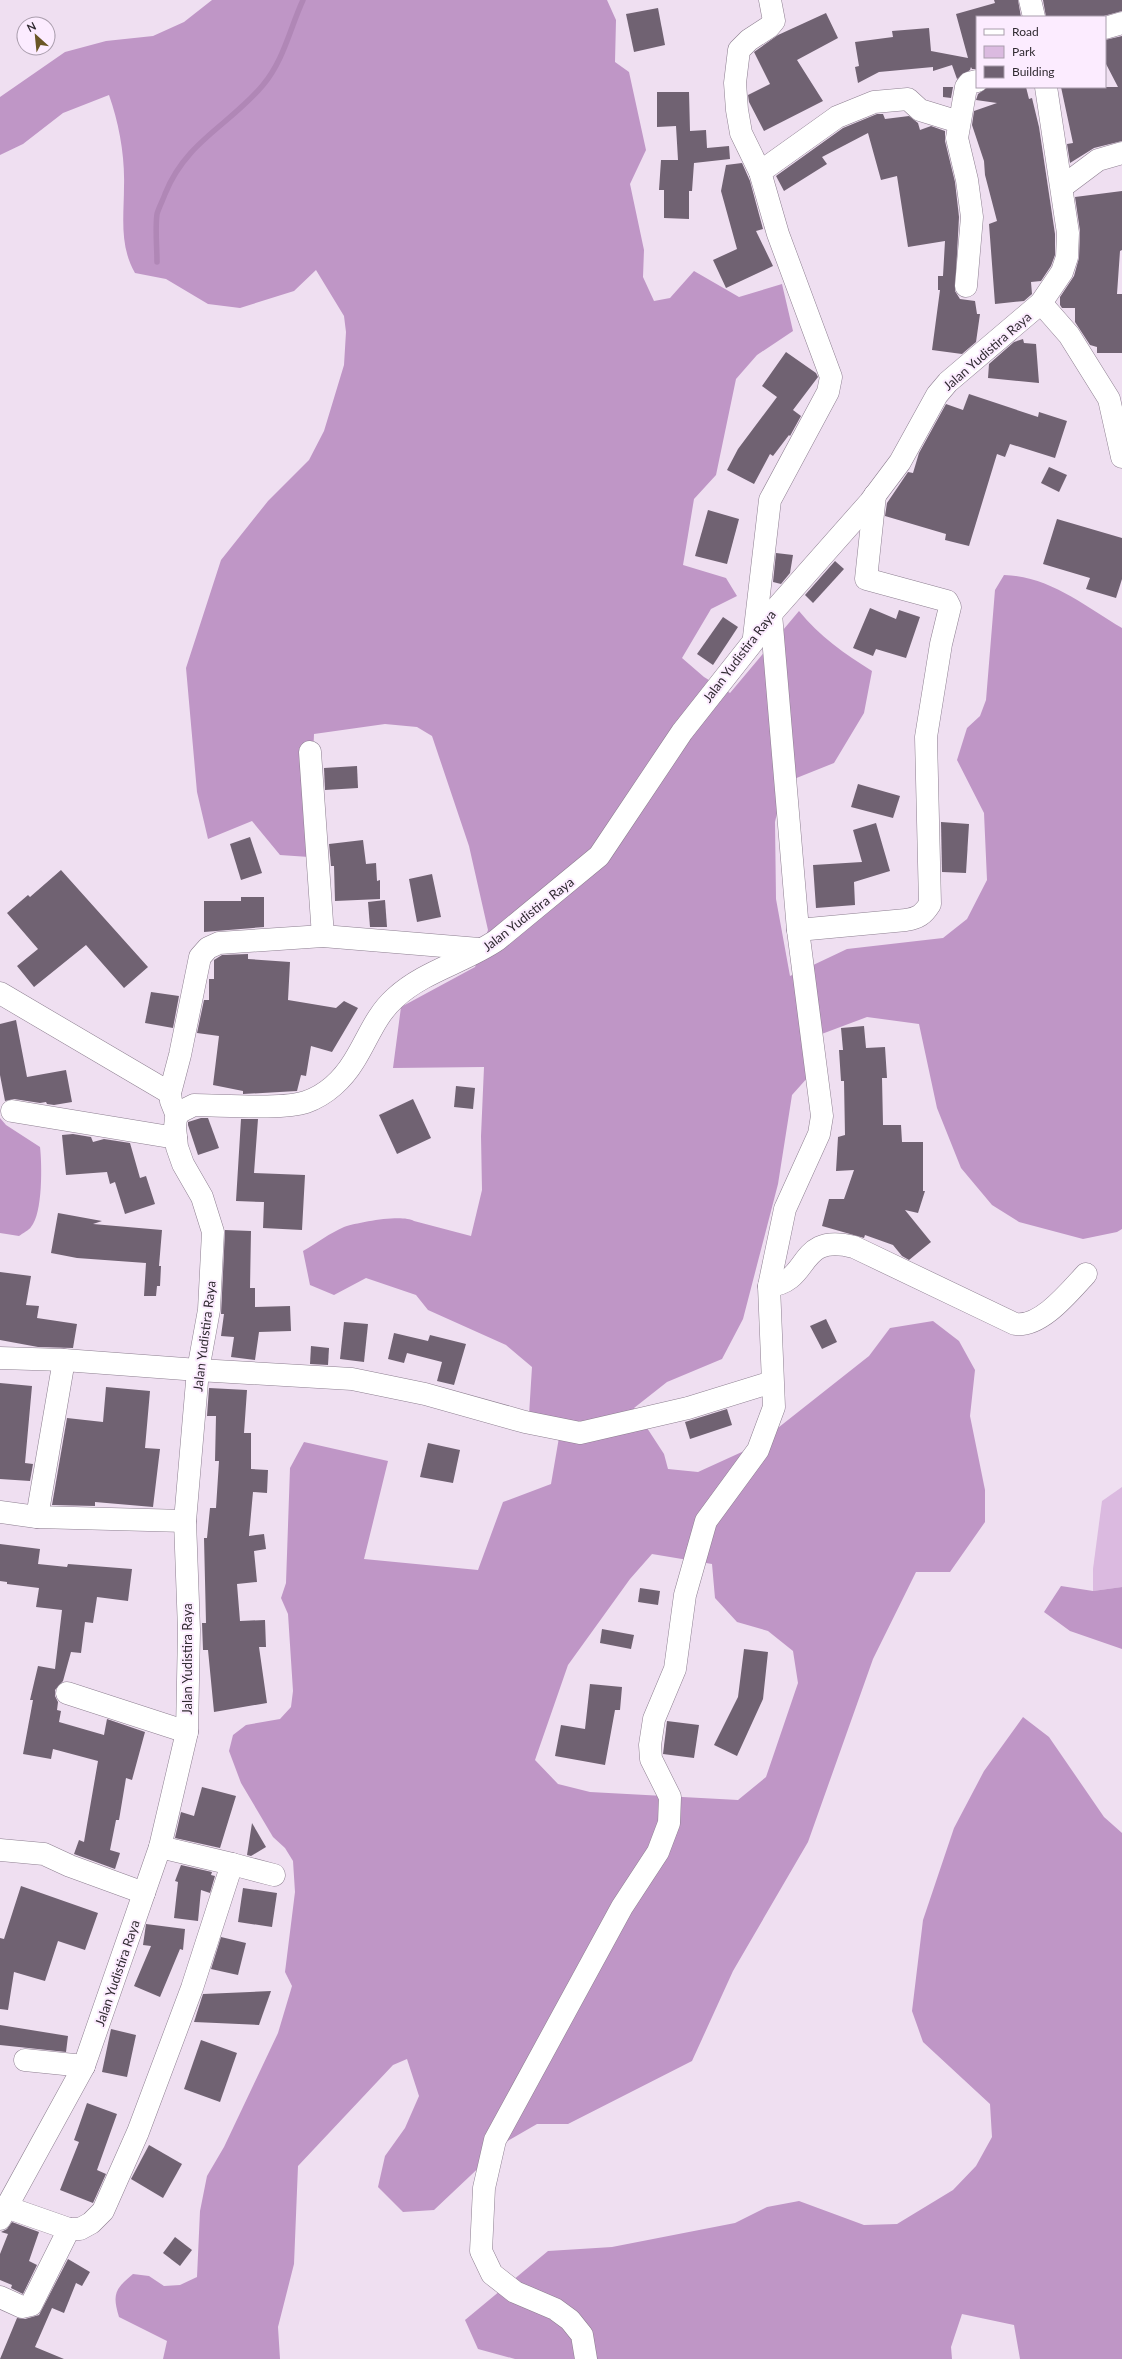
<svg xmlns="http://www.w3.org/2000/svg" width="1122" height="2359" viewBox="0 0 1122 2359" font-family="Lato,sans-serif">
<rect width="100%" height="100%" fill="#efdff1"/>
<path fill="#dbbae0" d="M 1122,1487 L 1122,1587 L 1093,1591 L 1093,1569 L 1102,1501 Z"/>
<g fill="#bf96c6" fill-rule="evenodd">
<path d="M 212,0 L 607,0 L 616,20 L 615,62 L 629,72 L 646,150 L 630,184 L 644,250 L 643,277 L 654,301 L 670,298 L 694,271 L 739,297 L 782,284 L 793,331 L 757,355 L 736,379 L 716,475 L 694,499 L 683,565 L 726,578 L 737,596 L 711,609 L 682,658 L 704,677 L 730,693 L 799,611 C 819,636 845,654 872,671 L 864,713 L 834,763 L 784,783 L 775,822 L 776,899 L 790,976 L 847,949 L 943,938 L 967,919 L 987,880 L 984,813 L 957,760 L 967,728 L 980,716 L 986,700 L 995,590 L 1004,575 C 1049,576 1085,606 1122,628 L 1122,1229 L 1117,1232 L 1083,1239 L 1019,1222 L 992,1205 L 961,1168 L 937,1108 L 919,1024 L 867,1017 L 803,1041 L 809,1076 L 792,1095 L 778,1184 L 743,1319 L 722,1359 L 667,1382 L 634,1408 L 664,1454 L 668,1469 L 698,1472 L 755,1446 L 869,1356 L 890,1328 L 933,1321 L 959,1341 L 975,1370 L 970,1416 L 985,1490 L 985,1522 L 950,1572 L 916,1572 L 873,1659 L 808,1842 L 733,1971 L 692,2061 L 568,2124 L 537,2124 L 506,2142 L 434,2210 L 403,2212 L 378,2187 L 385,2156 L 405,2128 L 419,2096 L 407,2059 L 393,2065 L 298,2166 L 294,2264 L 278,2327 L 280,2359 L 163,2359 L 167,2341 L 119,2317 C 112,2294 115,2289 133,2274 L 149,2276 L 164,2286 L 180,2285 L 197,2277 L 200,2211 L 207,2176 L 224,2147 L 278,2033 L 292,1986 L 285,1972 L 295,1892 L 293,1861 L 285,1848 L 273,1837 L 241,1783 L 229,1751 L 233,1735 L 246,1725 L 280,1719 L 291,1707 L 293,1691 L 288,1614 L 281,1598 L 286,1583 L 290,1468 L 304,1442 L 388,1461 L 364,1559 L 478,1570 L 503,1502 L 551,1484 L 562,1420 L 529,1415 L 532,1367 L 506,1345 L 428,1310 L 416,1295 L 366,1278 L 334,1295 L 310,1285 L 303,1251 C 317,1243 330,1233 344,1227 C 359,1222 402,1214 414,1221 L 471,1236 L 482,1190 L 481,1136 L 484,1067 L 393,1068 L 401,1007 L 475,967 L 488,930 L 469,846 L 432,736 L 417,727 L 385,724 L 314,734 L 309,857 L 280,855 L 252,821 L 208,839 L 197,792 L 186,668 L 221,560 L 268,501 L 309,460 L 324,431 L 344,365 L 346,332 L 344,316 L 316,270 L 294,291 L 240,308 L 208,304 L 166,279 L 135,273 C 119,245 124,217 124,186 C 125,156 119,123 109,95 L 63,113 L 23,144 L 0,155 L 0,97 L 65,52 L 106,41 L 153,36 L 184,22 ZM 652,1554 L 712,1564 L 715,1598 L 737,1622 L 768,1631 L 793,1651 L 798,1683 L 766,1777 L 738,1800 L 590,1792 L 558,1784 L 535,1760 L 568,1665 L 630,1579 Z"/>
<path d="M 0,1118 L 6,1125 L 40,1147 C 42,1164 43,1213 31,1227 C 29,1230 23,1233 19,1236 L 0,1233 Z"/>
<path d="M 1061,1586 L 1093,1591 L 1122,1587 L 1122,1649 L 1070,1631 L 1044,1612 Z"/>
<path d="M 1023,1717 L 1049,1737 L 1104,1817 L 1122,1833 L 1122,2359 L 1020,2359 L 1014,2325 L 962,2314 L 951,2347 L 952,2359 L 515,2359 L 478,2349 L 465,2320 L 548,2251 L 612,2247 L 735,2223 L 767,2207 L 799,2201 L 864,2225 L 897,2224 L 953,2190 L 976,2166 L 992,2137 L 990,2104 L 923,2042 L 912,2011 L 923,1920 L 954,1828 L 984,1771 Z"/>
</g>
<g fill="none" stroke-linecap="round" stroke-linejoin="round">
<path stroke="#b087b6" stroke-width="5.5" d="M 157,262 C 157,247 155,229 157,214 C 159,207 163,200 165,194 C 186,141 230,125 263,85 C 284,60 290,28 303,0"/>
</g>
<g fill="#706272">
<path d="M 994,0 L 1018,0 L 1021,17 L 977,17 L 977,69 L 972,69 L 971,67 L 970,70 L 957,79 L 952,65 L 933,71 L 933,67 L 879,72 L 858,83 L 855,67 L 859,66 L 855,42 L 893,37 L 892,31 L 929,28 L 931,51 L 968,58 L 956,14 L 995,3 Z"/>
<path d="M 1043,0 L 1122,0 L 1122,11 L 1100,17 L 1046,17 Z"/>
<path d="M 658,8 L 665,45 L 634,52 L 626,14 Z"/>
<path d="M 826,13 L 838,38 L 797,60 L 823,101 L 764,131 L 749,102 L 748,95 L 770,84 L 754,52 L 778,35 Z"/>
<path d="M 1122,36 L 1122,141 L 1094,148 L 1070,163 L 1067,144 L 1073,143 L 1061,87 L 1118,87 L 1105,62 L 1105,40 Z"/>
<path d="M 943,87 L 953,87 L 951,98 L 943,97 Z"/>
<path d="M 988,87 L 1026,87 L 1029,99 L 1032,98 L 1039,127 L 1055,234 L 1055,255 L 1051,266 L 1041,281 L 1031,282 L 1032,294 L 1024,301 L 995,304 L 989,224 L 997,221 L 985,175 L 984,161 L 972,125 L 974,111 L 997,103 L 976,100 L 978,94 Z"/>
<path d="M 657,92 L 689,92 L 690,131 L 706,130 L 707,148 L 729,146 L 730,159 L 694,163 L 692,191 L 689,191 L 689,219 L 664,218 L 664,190 L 659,190 L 661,160 L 678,160 L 676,126 L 657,127 Z"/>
<path d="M 877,114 L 883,114 L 885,119 L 909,116 L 918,123 L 920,130 L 931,126 L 945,131 L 945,141 L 955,182 L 959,217 L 955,291 L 960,299 L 975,301 L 977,314 L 980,314 L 976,342 L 962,354 L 932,350 L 940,290 L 938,290 L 938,276 L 943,276 L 945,241 L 908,247 L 897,176 L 881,180 L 868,133 L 822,157 L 827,164 L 784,191 L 776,176 L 843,128 Z"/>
<path d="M 742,163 L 750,181 L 763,229 L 756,231 L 773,266 L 726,288 L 713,260 L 737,249 L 721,191 L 726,165 Z"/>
<path d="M 1122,191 L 1122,250 L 1120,251 L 1117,294 L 1122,294 L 1122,353 L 1097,353 L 1097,347 L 1090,345 L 1075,322 L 1075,308 L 1062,308 L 1060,305 L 1060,297 L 1074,276 L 1079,258 L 1080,231 L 1075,197 Z"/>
<path d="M 1023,339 L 1024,343 L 1036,344 L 1039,383 L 988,378 L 989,364 L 1014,342 Z"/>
<path d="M 786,352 L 816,373 L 818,377 L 793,410 L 801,416 L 790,436 L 789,435 L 773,456 L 770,454 L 754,484 L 727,470 L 738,449 L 777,397 L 762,386 Z"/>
<path d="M 969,394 L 1038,417 L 1039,412 L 1067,421 L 1055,458 L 1010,444 L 1005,457 L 997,454 L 969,546 L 945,540 L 946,534 L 885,516 L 887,503 L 908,472 L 913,473 L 919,453 L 946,404 L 963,410 Z"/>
<path d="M 1049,467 L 1067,475 L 1059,492 L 1041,483 Z"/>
<path d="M 708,510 L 739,519 L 727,564 L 695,556 Z"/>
<path d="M 1057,519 L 1122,538 L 1122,579 L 1116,598 L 1086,589 L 1090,578 L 1043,564 Z"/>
<path d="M 776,553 L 793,555 L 790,573 L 781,584 L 773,582 Z"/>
<path d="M 835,561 L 844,569 L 813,603 L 805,595 Z"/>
<path d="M 870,608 L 896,619 L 899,610 L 920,617 L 906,658 L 876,649 L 873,656 L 853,648 Z"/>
<path d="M 723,617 L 738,627 L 713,665 L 697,654 Z"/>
<path d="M 357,766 L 358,788 L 325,790 L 324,768 Z"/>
<path d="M 858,784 L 900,796 L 893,818 L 851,807 Z"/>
<path d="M 941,822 L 969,824 L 966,873 L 942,872 Z"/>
<path d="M 876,823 L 890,871 L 854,882 L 855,905 L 816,908 L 813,865 L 862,862 L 853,830 Z"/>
<path d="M 250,837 L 262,873 L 241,880 L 230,844 Z"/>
<path d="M 363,840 L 366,864 L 376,863 L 377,881 L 380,880 L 380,899 L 335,901 L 334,866 L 331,866 L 329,844 Z"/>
<path d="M 61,870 L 148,967 L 124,988 L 86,945 L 34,987 L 17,966 L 38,949 L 7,913 L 28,895 L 30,897 Z"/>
<path d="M 432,874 L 441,917 L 417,922 L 409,879 Z"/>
<path d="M 241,897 L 264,897 L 264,927 L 204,932 L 204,901 L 241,901 Z"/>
<path d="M 385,900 L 387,927 L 370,927 L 368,902 Z"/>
<path d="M 248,954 L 248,959 L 290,962 L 288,1000 L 336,1008 L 344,1001 L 358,1008 L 332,1052 L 311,1046 L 306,1076 L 301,1075 L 297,1091 L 243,1094 L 243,1091 L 213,1085 L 219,1036 L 197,1033 L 204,1000 L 209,1000 L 209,979 L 214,979 L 214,960 L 222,955 Z"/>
<path d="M 151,992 L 179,996 L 173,1028 L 145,1023 Z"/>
<path d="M 16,1020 L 27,1077 L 66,1070 L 72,1102 L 54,1105 L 47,1104 L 46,1102 L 40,1103 L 14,1099 L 5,1101 L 0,1075 L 0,1024 Z"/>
<path d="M 864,1026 L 866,1048 L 885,1047 L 887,1078 L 882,1078 L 883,1125 L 901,1125 L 902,1142 L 923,1142 L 923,1191 L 925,1191 L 918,1213 L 905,1210 L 931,1242 L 909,1260 L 902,1256 L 893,1245 L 865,1235 L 864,1238 L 822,1226 L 829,1199 L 844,1199 L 854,1170 L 836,1171 L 838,1137 L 845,1135 L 844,1081 L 841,1081 L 839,1050 L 843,1050 L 841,1028 Z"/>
<path d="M 456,1086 L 475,1088 L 473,1109 L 454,1107 Z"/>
<path d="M 413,1099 L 431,1138 L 397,1154 L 379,1115 Z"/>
<path d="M 201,1118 L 208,1118 L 219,1148 L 198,1155 L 188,1125 L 188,1122 Z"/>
<path d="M 241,1119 L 258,1119 L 254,1173 L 305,1175 L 302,1230 L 263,1228 L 264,1202 L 236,1201 Z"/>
<path d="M 73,1134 L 91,1137 L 93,1142 L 104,1139 L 130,1143 L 140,1178 L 146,1176 L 155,1204 L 125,1214 L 115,1182 L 110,1184 L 107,1172 L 66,1175 L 62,1135 Z"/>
<path d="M 58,1213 L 102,1221 L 93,1224 L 162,1230 L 159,1266 L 161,1266 L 160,1286 L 157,1286 L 156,1296 L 144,1296 L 146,1263 L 77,1258 L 51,1253 Z"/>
<path d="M 225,1230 L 251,1231 L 250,1288 L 255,1288 L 255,1307 L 290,1306 L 291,1331 L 259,1332 L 255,1360 L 231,1357 L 234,1337 L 221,1336 L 224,1314 L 221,1314 Z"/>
<path d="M 0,1272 L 31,1276 L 26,1305 L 39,1306 L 37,1318 L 77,1324 L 73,1348 L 38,1347 L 0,1340 Z"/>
<path d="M 826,1319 L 837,1342 L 822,1349 L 810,1326 Z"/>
<path d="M 344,1322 L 368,1324 L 364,1362 L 340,1359 Z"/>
<path d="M 394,1333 L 428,1341 L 430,1335 L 466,1344 L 454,1385 L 437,1381 L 442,1362 L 407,1353 L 404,1363 L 388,1359 Z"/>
<path d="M 311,1346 L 329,1348 L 328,1365 L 310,1364 Z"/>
<path d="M 0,1383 L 32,1386 L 25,1463 L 33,1464 L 30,1481 L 0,1479 Z"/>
<path d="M 106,1387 L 150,1391 L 145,1448 L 160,1449 L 153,1507 L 95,1502 L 95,1506 L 52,1505 L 67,1418 L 103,1422 Z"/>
<path d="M 209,1388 L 247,1390 L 244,1433 L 251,1433 L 251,1469 L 268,1470 L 267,1493 L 253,1492 L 249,1536 L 264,1534 L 266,1549 L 254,1551 L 257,1582 L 237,1584 L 240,1621 L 265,1620 L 266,1647 L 259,1647 L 267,1703 L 214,1712 L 208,1650 L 203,1650 L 202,1623 L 206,1623 L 204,1538 L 207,1538 L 210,1508 L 216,1508 L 219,1461 L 215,1461 L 216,1416 L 207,1416 Z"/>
<path d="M 727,1409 L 732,1425 L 690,1439 L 685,1422 Z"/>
<path d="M 428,1443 L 460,1450 L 453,1483 L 420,1477 Z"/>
<path d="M 0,1544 L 40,1549 L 38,1564 L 67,1567 L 68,1564 L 132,1569 L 128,1601 L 97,1597 L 93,1623 L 85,1622 L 81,1653 L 71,1652 L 63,1681 L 55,1690 L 55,1696 L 58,1702 L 57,1710 L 61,1711 L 59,1722 L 104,1735 L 107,1719 L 145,1732 L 132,1780 L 126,1778 L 119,1820 L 116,1820 L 110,1850 L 120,1853 L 115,1869 L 74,1854 L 79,1840 L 84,1842 L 98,1761 L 53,1749 L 51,1759 L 23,1754 L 33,1700 L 30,1700 L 38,1666 L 55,1669 L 62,1610 L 36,1607 L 39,1588 L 7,1584 L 7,1582 L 0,1581 Z"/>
<path d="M 640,1588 L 660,1591 L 658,1605 L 638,1602 Z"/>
<path d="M 602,1629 L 634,1635 L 631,1649 L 600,1643 Z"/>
<path d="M 744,1649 L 768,1652 L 763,1699 L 737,1756 L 714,1745 L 738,1697 Z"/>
<path d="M 590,1684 L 622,1687 L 620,1710 L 615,1710 L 605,1765 L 555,1756 L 561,1725 L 585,1729 Z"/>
<path d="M 667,1721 L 699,1725 L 694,1758 L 663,1754 Z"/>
<path d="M 202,1787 L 236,1796 L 220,1848 L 175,1838 L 181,1812 L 194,1816 Z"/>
<path d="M 252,1823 L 266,1847 L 251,1856 L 247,1855 Z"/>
<path d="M 181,1865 L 212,1872 L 211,1875 L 215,1876 L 210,1893 L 201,1890 L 198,1921 L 174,1918 L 178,1882 L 175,1881 Z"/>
<path d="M 21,1886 L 98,1913 L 85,1950 L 58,1941 L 45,1981 L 14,1972 L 8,2010 L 0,2009 L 0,1938 L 4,1939 Z"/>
<path d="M 243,1888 L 277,1893 L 272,1927 L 238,1922 Z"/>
<path d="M 146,1924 L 185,1929 L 183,1950 L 180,1949 L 160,1997 L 134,1986 L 151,1946 L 143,1945 Z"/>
<path d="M 221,1937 L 246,1943 L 238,1975 L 211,1969 Z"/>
<path d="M 271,1991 L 259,2025 L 194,2022 L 203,1994 Z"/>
<path d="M 0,2025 L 68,2036 L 66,2052 L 0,2045 Z"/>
<path d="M 111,2029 L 136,2035 L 127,2077 L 102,2072 Z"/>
<path d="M 201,2040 L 237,2053 L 220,2102 L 184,2089 Z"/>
<path d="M 87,2103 L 117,2114 L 97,2170 L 106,2174 L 93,2203 L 60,2190 L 79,2142 L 74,2140 Z"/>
<path d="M 149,2145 L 182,2164 L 163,2198 L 131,2179 Z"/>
<path d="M 12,2222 L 39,2232 L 29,2261 L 37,2265 L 23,2294 L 11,2288 L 12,2285 L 0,2280 L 0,2254 L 8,2234 L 1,2232 L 7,2229 Z"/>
<path d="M 175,2237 L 192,2250 L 180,2266 L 163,2253 Z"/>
<path d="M 68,2259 L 90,2272 L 82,2286 L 76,2283 L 64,2313 L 52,2308 L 35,2347 L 64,2359 L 0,2359 L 17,2318 L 25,2319 L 39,2315 Z"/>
</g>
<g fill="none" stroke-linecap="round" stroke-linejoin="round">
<g stroke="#8d7f90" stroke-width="23">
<g id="minor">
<path d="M 1030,0 L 1034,17"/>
<path d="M 1105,28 L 1122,23"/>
<path d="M 760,172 L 837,117 L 874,102 L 908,99 L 920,110 L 959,122"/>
<path d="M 1062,187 L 1098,160 L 1122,153"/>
<path d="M 966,286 L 972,217 L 967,180 L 957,138 L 966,87 L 969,83 L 977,81"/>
<path d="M 1041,303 L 1069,335 L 1109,399 L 1122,457"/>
<path d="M 754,637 L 770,500 L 828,392 L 831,377 L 778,234 L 760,172 L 741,133 L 737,110 L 735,83 L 739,50 L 749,40 L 769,27 L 774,21 L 770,0"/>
<path d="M 310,752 L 323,936"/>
<path d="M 798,930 L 906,920 C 918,918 923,915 930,904 L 926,737 L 941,644 L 950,607 L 947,601 L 866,579 L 875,495"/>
<path d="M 0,993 L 170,1093"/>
<path d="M 12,1111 L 176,1138"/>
<path d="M 177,1116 L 171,1101 L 170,1093 L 180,1055 L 200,957 L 208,948 L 219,943 L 323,936 L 479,949"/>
<path d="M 769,1286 C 812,1282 796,1232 854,1247 L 1015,1324 C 1041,1328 1070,1291 1086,1274"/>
<path d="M 0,1358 L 64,1360 L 198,1370 L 352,1379 L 425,1394 L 525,1422 L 580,1433 L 688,1408 L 772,1382"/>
<path d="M 0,1512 L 37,1517 L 185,1521"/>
<path d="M 37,1517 L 64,1360"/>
<path d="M 67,1693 L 187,1732"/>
<path d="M 0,1850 L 44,1854 L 70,1866 L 144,1893"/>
<path d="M 232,1864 L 274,1875"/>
<path d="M 25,2060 L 84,2066"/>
<path d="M 6,2207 L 69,2229 L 80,2229 L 91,2223 L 103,2211 L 138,2132 L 192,1988 L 232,1864 L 160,1847"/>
<path d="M 0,2219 L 84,2066 L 160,1847 L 187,1732 L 189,1630 L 185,1521 L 198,1370 L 209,1310 L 213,1232 L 202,1197 L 183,1164 L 177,1147 L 175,1127 L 176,1118 L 180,1112 L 194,1105 C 222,1105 282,1110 306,1102 C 326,1095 343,1079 354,1061 C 368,1039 375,1016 395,998 C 424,971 465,962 497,940 L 599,856 L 682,732 L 753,642 L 771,614 L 870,502 L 900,462 L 937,395 L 948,382 L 1041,303 L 1062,272 L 1067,257 L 1068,233 L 1046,87"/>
<path d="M 0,2297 L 22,2307 L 31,2305 L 69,2229"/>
<path d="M 586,2359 L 582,2335 L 570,2320 L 555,2309 L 515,2292 L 492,2274 L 481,2251 L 484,2188 L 495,2140 L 622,1907 L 658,1852 L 669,1823 L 670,1797 L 651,1759 L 650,1745 L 654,1719 L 675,1669 L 685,1595 L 706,1521 L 758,1450 L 774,1407 L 769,1286 L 785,1209 L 819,1134 L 822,1116 L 798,930 L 771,614"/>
</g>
</g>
<use href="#minor" stroke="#fff" stroke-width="22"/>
</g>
<g text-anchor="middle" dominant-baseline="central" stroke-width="4" stroke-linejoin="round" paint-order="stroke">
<g font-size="13" fill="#302a31" stroke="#fcecff">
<text transform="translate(987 351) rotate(-41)">Jalan Yudistira Raya</text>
<text transform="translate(739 656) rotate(-53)">Jalan Yudistira Raya</text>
<text transform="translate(528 914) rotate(-38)">Jalan Yudistira Raya</text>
<text transform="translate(204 1336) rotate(-83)">Jalan Yudistira Raya</text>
<text transform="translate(187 1659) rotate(-90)">Jalan Yudistira Raya</text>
<text transform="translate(117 1973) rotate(-71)">Jalan Yudistira Raya</text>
</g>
</g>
<rect x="976" y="16" width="130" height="72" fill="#fcecff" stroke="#aa9ead"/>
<rect x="984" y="29" width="20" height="6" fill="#ffffff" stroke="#aa9ead"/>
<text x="1012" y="36" font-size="12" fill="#302a31">Road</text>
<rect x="984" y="46" width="20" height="12" fill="#dbbae0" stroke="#aa9ead"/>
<text x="1012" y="56" font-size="12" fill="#302a31">Park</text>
<rect x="984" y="66" width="20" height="12" fill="#706272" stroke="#aa9ead"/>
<text x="1012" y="76" font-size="12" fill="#302a31">Building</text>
<g transform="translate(36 36) rotate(333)"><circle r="19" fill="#fcecff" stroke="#aa9ead"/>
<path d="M0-3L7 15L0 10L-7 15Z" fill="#6a5625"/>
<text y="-6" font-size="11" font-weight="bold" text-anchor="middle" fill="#302a31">N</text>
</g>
</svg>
